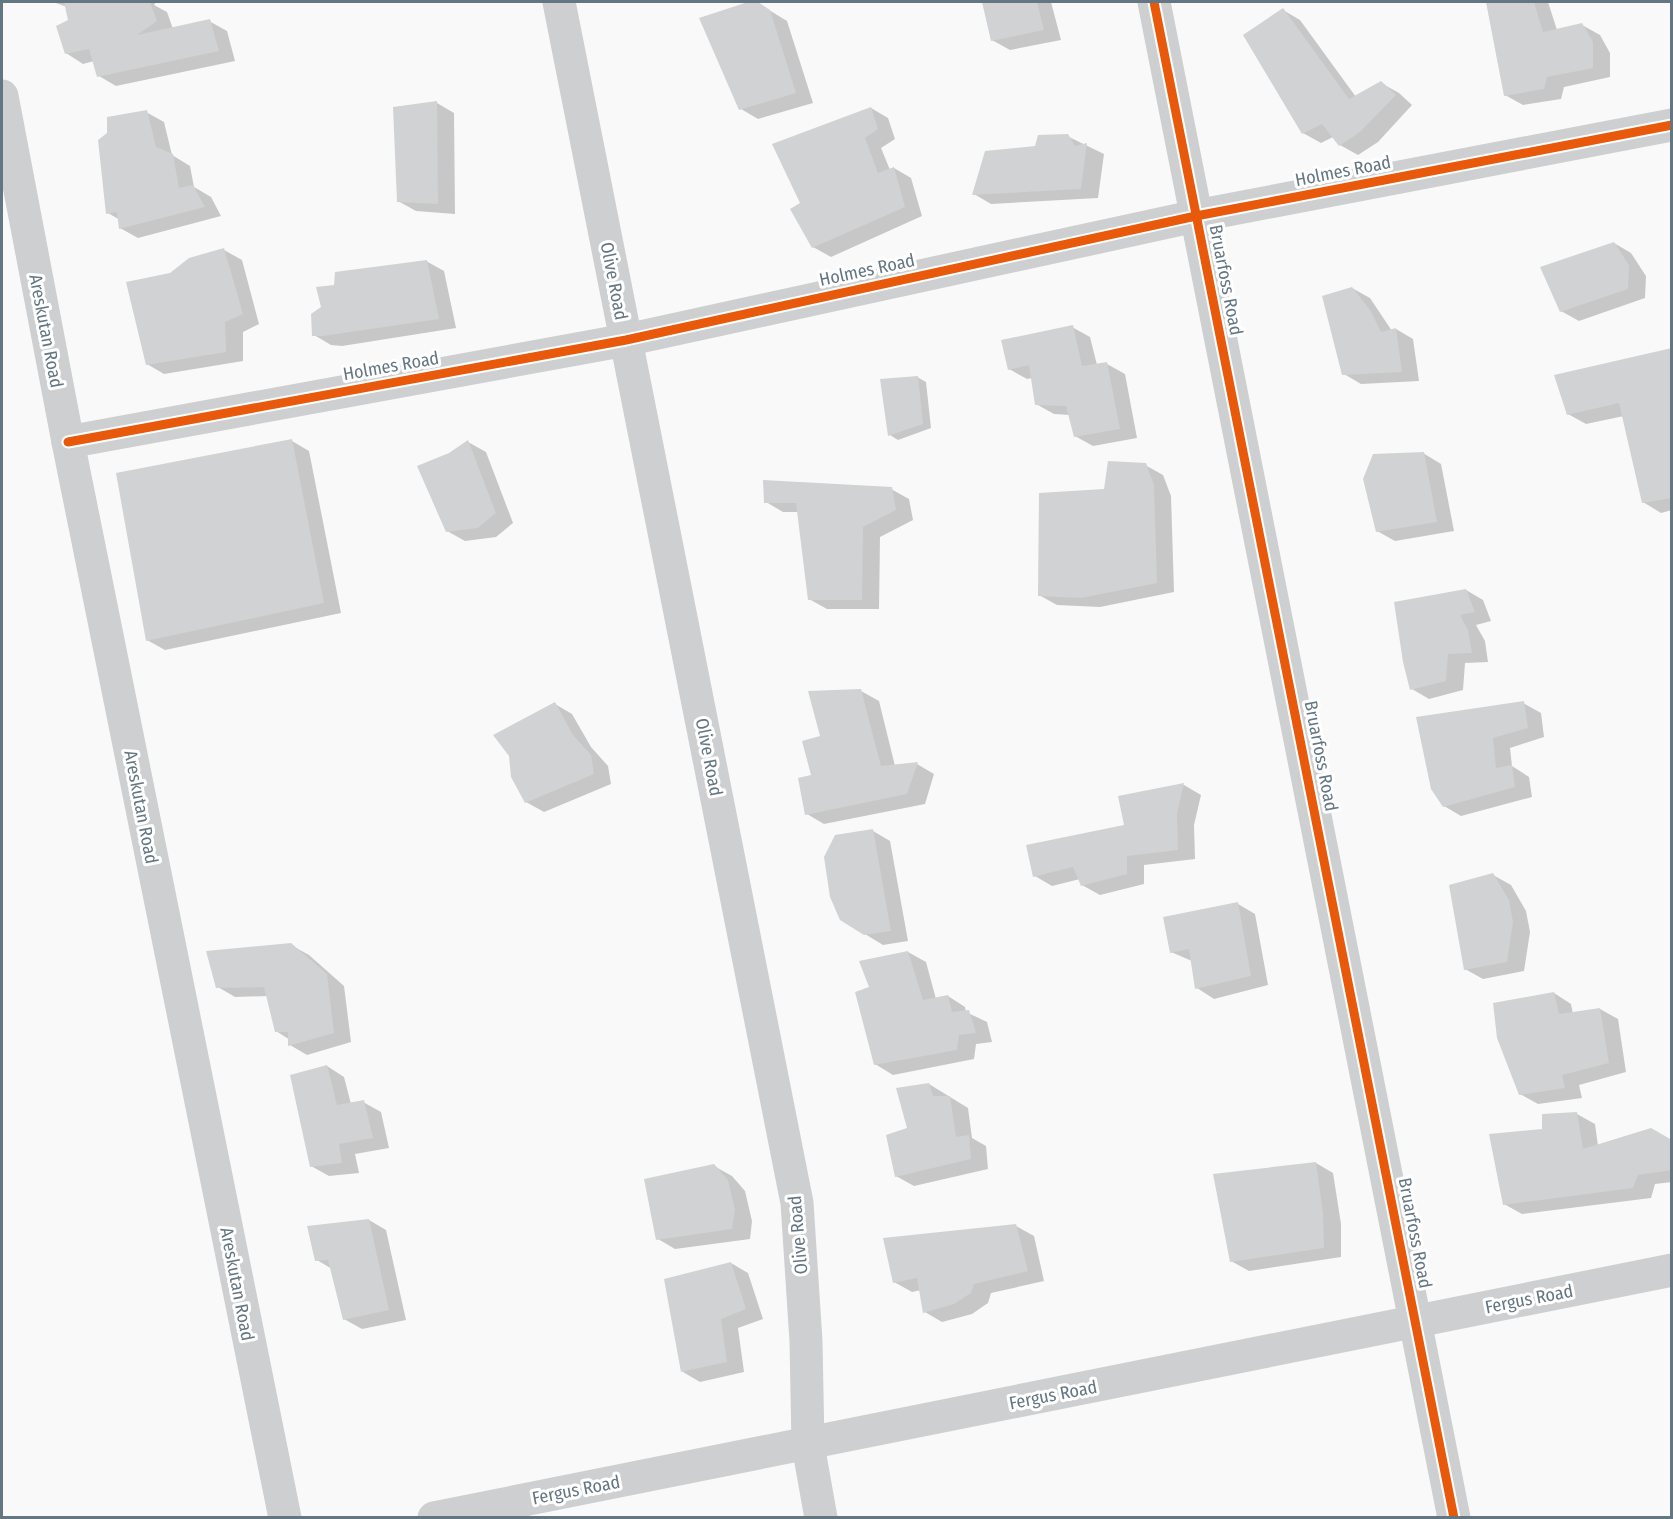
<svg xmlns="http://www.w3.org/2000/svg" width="1673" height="1519" viewBox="0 0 1673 1519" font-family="'Fira Sans Condensed',sans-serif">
<rect width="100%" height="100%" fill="#f9f9f9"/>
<g fill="#0003">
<path d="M 53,2 L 156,2 L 154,5 L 167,12 L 173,29 L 209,21 L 227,31 L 235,61 L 116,86 L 99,76 L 94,61 L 83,64 L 66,53 L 70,20 L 67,7 Z"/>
<path d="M 756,2 L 787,21 L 813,103 L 758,119 L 741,109 L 701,19 Z"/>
<path d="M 984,2 L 1051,2 L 1061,40 L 1010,50 L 992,40 Z"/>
<path d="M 1488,2 L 1548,2 L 1557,30 L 1582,25 L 1600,35 L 1610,53 L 1610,77 L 1564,87 L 1561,99 L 1523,105 L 1505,95 Z"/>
<path d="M 1283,10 L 1300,20 L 1356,97 L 1381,83 L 1399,93 L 1412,105 L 1378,142 L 1358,155 L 1340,145 L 1333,137 L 1321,143 L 1303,133 Z"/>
<path d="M 437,103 L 454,113 L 455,214 L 416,211 L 398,201 Z"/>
<path d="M 871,108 L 888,118 L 895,139 L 881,148 L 890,170 L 894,168 L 911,178 L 922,216 L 831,257 L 813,247 L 802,204 Z"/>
<path d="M 146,112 L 164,122 L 172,155 L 190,166 L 194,187 L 211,197 L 221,216 L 138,238 L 120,228 L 120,220 L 108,213 L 108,134 Z"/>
<path d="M 1067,136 L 1104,154 L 1098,198 L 991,204 L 974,194 L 1036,148 Z"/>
<path d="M 1614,243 L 1631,253 L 1646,276 L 1645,298 L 1579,321 L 1561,311 Z"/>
<path d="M 224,250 L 242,260 L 259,324 L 243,332 L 243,361 L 164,374 L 147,364 L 171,274 Z"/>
<path d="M 426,261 L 444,271 L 456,328 L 342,346 L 331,345 L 314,335 L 323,308 L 336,287 Z"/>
<path d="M 1352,288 L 1370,298 L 1392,331 L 1396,329 L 1413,339 L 1419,381 L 1361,384 L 1344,374 Z"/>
<path d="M 1072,327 L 1090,337 L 1097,365 L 1107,364 L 1125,374 L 1137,438 L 1093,446 L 1075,436 L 1070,415 L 1054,414 L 1036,404 L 1032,378 L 1027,379 L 1009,369 Z"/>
<path d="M 1672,349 L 1672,510 L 1661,513 L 1643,502 L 1624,416 L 1586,424 L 1568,414 Z"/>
<path d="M 917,377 L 926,382 L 931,428 L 898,440 L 890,435 Z"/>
<path d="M 292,441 L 309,451 L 341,613 L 165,650 L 147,640 Z"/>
<path d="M 468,442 L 486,452 L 513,523 L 496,537 L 465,541 L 447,531 L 449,454 Z"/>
<path d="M 1423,453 L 1441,464 L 1454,531 L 1395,541 L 1377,531 Z"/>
<path d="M 1145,465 L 1163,475 L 1171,496 L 1174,592 L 1100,607 L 1057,605 L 1039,595 L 1106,490 Z"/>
<path d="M 891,489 L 909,499 L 913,520 L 880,537 L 879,609 L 827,609 L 809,599 L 799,512 L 783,512 L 766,502 Z"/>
<path d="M 1466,590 L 1483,600 L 1491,621 L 1476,625 L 1485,641 L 1488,662 L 1465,663 L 1463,690 L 1429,699 L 1412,689 Z"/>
<path d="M 861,691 L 879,701 L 895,766 L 917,764 L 934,774 L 925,804 L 824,824 L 807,814 L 822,737 Z"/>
<path d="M 1523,703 L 1541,713 L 1544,737 L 1510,748 L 1512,766 L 1529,777 L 1532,797 L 1461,816 L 1444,806 L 1432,789 Z"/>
<path d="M 555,704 L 572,714 L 591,747 L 608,766 L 611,784 L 544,812 L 526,802 Z"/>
<path d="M 1184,785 L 1201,795 L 1194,825 L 1195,859 L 1144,865 L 1144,884 L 1100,895 L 1082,885 L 1080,879 L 1052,886 L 1035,876 L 1126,827 L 1120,798 Z"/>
<path d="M 873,831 L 890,841 L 908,941 L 883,945 L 865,934 Z"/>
<path d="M 1493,875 L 1511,885 L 1526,911 L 1530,932 L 1524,971 L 1483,979 L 1465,969 Z"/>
<path d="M 1238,904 L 1255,914 L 1268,985 L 1214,999 L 1197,988 L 1192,961 L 1171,952 Z"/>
<path d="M 291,945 L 309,955 L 344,986 L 351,1042 L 307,1055 L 290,1045 L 290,1040 L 276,1031 L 268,996 L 235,997 L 218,987 Z"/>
<path d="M 908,952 L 926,962 L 936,999 L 948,996 L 965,1007 L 966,1012 L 987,1022 L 992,1042 L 976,1044 L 974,1059 L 893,1075 L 875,1064 L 870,988 Z"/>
<path d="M 1554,993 L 1571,1004 L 1573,1014 L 1600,1009 L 1618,1019 L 1626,1072 L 1579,1085 L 1582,1098 L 1538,1104 L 1520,1094 Z"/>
<path d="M 327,1066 L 344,1077 L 351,1104 L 363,1102 L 381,1112 L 389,1148 L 355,1154 L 359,1173 L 329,1176 L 311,1166 Z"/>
<path d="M 929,1084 L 968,1108 L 972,1138 L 986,1146 L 988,1169 L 914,1186 L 896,1176 L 909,1129 Z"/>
<path d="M 1577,1114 L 1595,1124 L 1598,1146 L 1672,1142 L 1672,1182 L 1655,1184 L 1651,1198 L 1522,1214 L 1504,1204 L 1544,1130 Z"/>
<path d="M 1316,1163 L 1333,1173 L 1341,1224 L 1341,1257 L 1249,1271 L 1231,1261 Z"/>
<path d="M 714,1166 L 732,1176 L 745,1191 L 752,1221 L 750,1239 L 675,1249 L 658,1239 Z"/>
<path d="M 369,1220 L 386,1230 L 406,1320 L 362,1329 L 344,1319 L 332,1269 L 317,1260 Z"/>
<path d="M 1016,1226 L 1034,1236 L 1044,1281 L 991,1293 L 988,1303 L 972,1314 L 942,1322 L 925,1312 L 921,1290 L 912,1292 L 894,1282 Z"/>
<path d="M 731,1263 L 748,1273 L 763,1319 L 738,1328 L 744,1372 L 700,1382 L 683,1372 Z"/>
</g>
<g fill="#d0d2d3">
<path d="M 64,2 L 150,2 L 157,21 L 137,35 L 210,19 L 219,51 L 97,77 L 89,49 L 65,54 L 56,26 L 68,20 Z"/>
<path d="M 748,2 L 758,2 L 770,10 L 796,93 L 739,110 L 699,18 Z"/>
<path d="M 982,2 L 1037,2 L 1044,30 L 991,41 Z"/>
<path d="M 1486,2 L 1534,2 L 1543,32 L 1582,23 L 1593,42 L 1593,68 L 1547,77 L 1544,89 L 1504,96 Z"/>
<path d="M 1283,8 L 1349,99 L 1381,81 L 1396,95 L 1360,132 L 1339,146 L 1322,124 L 1302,134 L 1243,35 Z"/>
<path d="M 437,101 L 438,204 L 397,202 L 393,107 Z"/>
<path d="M 871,107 L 878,129 L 865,138 L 878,173 L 894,167 L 905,207 L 812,248 L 790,209 L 800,203 L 772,144 Z"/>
<path d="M 147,110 L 156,147 L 173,154 L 179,188 L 193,185 L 205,207 L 119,229 L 117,212 L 106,214 L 98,140 L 107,133 L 107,117 Z"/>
<path d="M 1068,134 L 1075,146 L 1087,143 L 1081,189 L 972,195 L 985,151 L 1035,146 L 1038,135 Z"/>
<path d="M 1614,242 L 1629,265 L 1628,289 L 1560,312 L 1540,267 Z"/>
<path d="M 224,248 L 243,314 L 225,322 L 226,352 L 146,365 L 126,282 L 170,273 L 189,258 Z"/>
<path d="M 427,260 L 439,319 L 323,336 L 312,336 L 311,314 L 321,307 L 316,287 L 334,285 L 335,272 Z"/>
<path d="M 1352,287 L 1370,310 L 1381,332 L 1396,328 L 1402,372 L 1342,375 L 1322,296 Z"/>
<path d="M 1073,325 L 1082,366 L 1107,362 L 1120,429 L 1074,437 L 1066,406 L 1035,405 L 1029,365 L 1008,370 L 1001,340 Z"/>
<path d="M 1672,348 L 1672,498 L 1642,503 L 1619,403 L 1567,415 L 1554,375 Z"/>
<path d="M 918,376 L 923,424 L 888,436 L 880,379 Z"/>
<path d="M 292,439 L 324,603 L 146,641 L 116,473 Z"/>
<path d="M 468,440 L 496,513 L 478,528 L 446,532 L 417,466 L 449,453 Z"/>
<path d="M 1424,452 L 1437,522 L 1376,532 L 1363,479 L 1373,454 Z"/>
<path d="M 1108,461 L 1146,463 L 1154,485 L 1157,583 L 1081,598 L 1038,596 L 1039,493 L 1104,489 Z"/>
<path d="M 763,480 L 892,487 L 896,510 L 863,527 L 862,600 L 808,600 L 796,503 L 764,503 Z"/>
<path d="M 1466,589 L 1475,612 L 1460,615 L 1468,630 L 1472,653 L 1448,654 L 1446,681 L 1410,690 L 1403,662 L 1394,602 Z"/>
<path d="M 861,689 L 881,766 L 918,762 L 907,794 L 805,815 L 798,778 L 811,775 L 802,741 L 820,736 L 808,691 Z"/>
<path d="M 1524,701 L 1528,728 L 1493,738 L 1496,768 L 1512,765 L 1515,787 L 1443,807 L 1431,789 L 1416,717 Z"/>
<path d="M 555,702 L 573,735 L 591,755 L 594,774 L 525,803 L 511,777 L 509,756 L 493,735 Z"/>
<path d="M 1184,783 L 1177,814 L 1178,850 L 1127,856 L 1127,874 L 1081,886 L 1073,867 L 1033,877 L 1026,845 L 1124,825 L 1118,796 Z"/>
<path d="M 873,829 L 891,931 L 864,935 L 840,920 L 830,897 L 824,857 L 835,835 Z"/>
<path d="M 1493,873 L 1509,900 L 1513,922 L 1507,962 L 1464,970 L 1449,885 Z"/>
<path d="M 1238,902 L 1251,976 L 1195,989 L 1189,949 L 1170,953 L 1163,917 Z"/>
<path d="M 291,943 L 327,974 L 334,1033 L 288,1046 L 288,1032 L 275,1032 L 264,987 L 216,988 L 206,951 Z"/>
<path d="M 908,951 L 923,1000 L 948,995 L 952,1012 L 969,1010 L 976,1033 L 959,1035 L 957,1050 L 874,1065 L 855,992 L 869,987 L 859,961 Z"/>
<path d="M 1554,992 L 1559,1014 L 1600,1008 L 1609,1063 L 1562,1075 L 1565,1088 L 1519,1095 L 1497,1038 L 1493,1003 Z"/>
<path d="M 327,1065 L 337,1105 L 364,1100 L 373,1138 L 339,1144 L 342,1163 L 310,1167 L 290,1075 Z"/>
<path d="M 929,1083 L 933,1096 L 950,1096 L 956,1137 L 969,1135 L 971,1159 L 895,1177 L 886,1135 L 907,1128 L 896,1088 Z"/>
<path d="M 1577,1112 L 1583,1149 L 1651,1128 L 1672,1140 L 1672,1170 L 1638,1175 L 1633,1188 L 1503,1205 L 1489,1134 L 1542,1129 L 1542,1114 Z"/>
<path d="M 1316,1162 L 1323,1213 L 1324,1248 L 1230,1262 L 1213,1174 Z"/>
<path d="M 714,1164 L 728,1180 L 735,1210 L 732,1229 L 656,1240 L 644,1179 Z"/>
<path d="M 369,1219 L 389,1310 L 343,1320 L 328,1260 L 315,1261 L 307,1226 Z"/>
<path d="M 1016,1224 L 1028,1271 L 974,1284 L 971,1293 L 954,1304 L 923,1313 L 917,1278 L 893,1283 L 883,1238 Z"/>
<path d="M 731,1262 L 746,1309 L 721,1319 L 727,1362 L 681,1372 L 664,1279 Z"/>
</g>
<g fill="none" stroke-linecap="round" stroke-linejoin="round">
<g stroke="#cecfd0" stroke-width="33">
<path d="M 559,2 L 797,1203 L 806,1341 L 808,1445 L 821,1518"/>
<path d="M 1154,2 L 1454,1518"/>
<path d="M 2,96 L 68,442 L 285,1518"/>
<path d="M 68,442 L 626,340 L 1196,216 L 1672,125"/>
<path d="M 434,1518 L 1672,1270"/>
</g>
<g stroke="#fff" stroke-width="13">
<g id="cycleway">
<path d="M 1154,2 L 1454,1518"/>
<path d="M 68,442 L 626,340 L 1196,216 L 1672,125"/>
</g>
</g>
<use href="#cycleway" stroke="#e8590c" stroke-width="9"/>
</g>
<g text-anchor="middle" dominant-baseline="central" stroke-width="6" stroke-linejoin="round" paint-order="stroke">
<g font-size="18" fill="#657683" stroke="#fff">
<text transform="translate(1343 171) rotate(-11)">Holmes Road</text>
<text transform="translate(867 270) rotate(-12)">Holmes Road</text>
<text transform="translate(1226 280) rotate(79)">Bruarfoss Road</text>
<text transform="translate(614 281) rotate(79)">Olive Road</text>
<text transform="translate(46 331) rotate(79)">Areskutan Road</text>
<text transform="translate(391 366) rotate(-10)">Holmes Road</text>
<text transform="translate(1321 756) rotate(79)">Bruarfoss Road</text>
<text transform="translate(709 757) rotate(79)">Olive Road</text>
<text transform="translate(141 807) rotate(79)">Areskutan Road</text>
<text transform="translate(1415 1233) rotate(79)">Bruarfoss Road</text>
<text transform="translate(798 1235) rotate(-95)">Olive Road</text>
<text transform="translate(237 1284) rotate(79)">Areskutan Road</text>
<text transform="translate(1529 1299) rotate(-11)">Fergus Road</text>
<text transform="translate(1053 1395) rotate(-11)">Fergus Road</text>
<text transform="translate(576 1490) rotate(-11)">Fergus Road</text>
</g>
</g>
<rect width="1673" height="1519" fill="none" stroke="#657683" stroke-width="6"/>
</svg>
